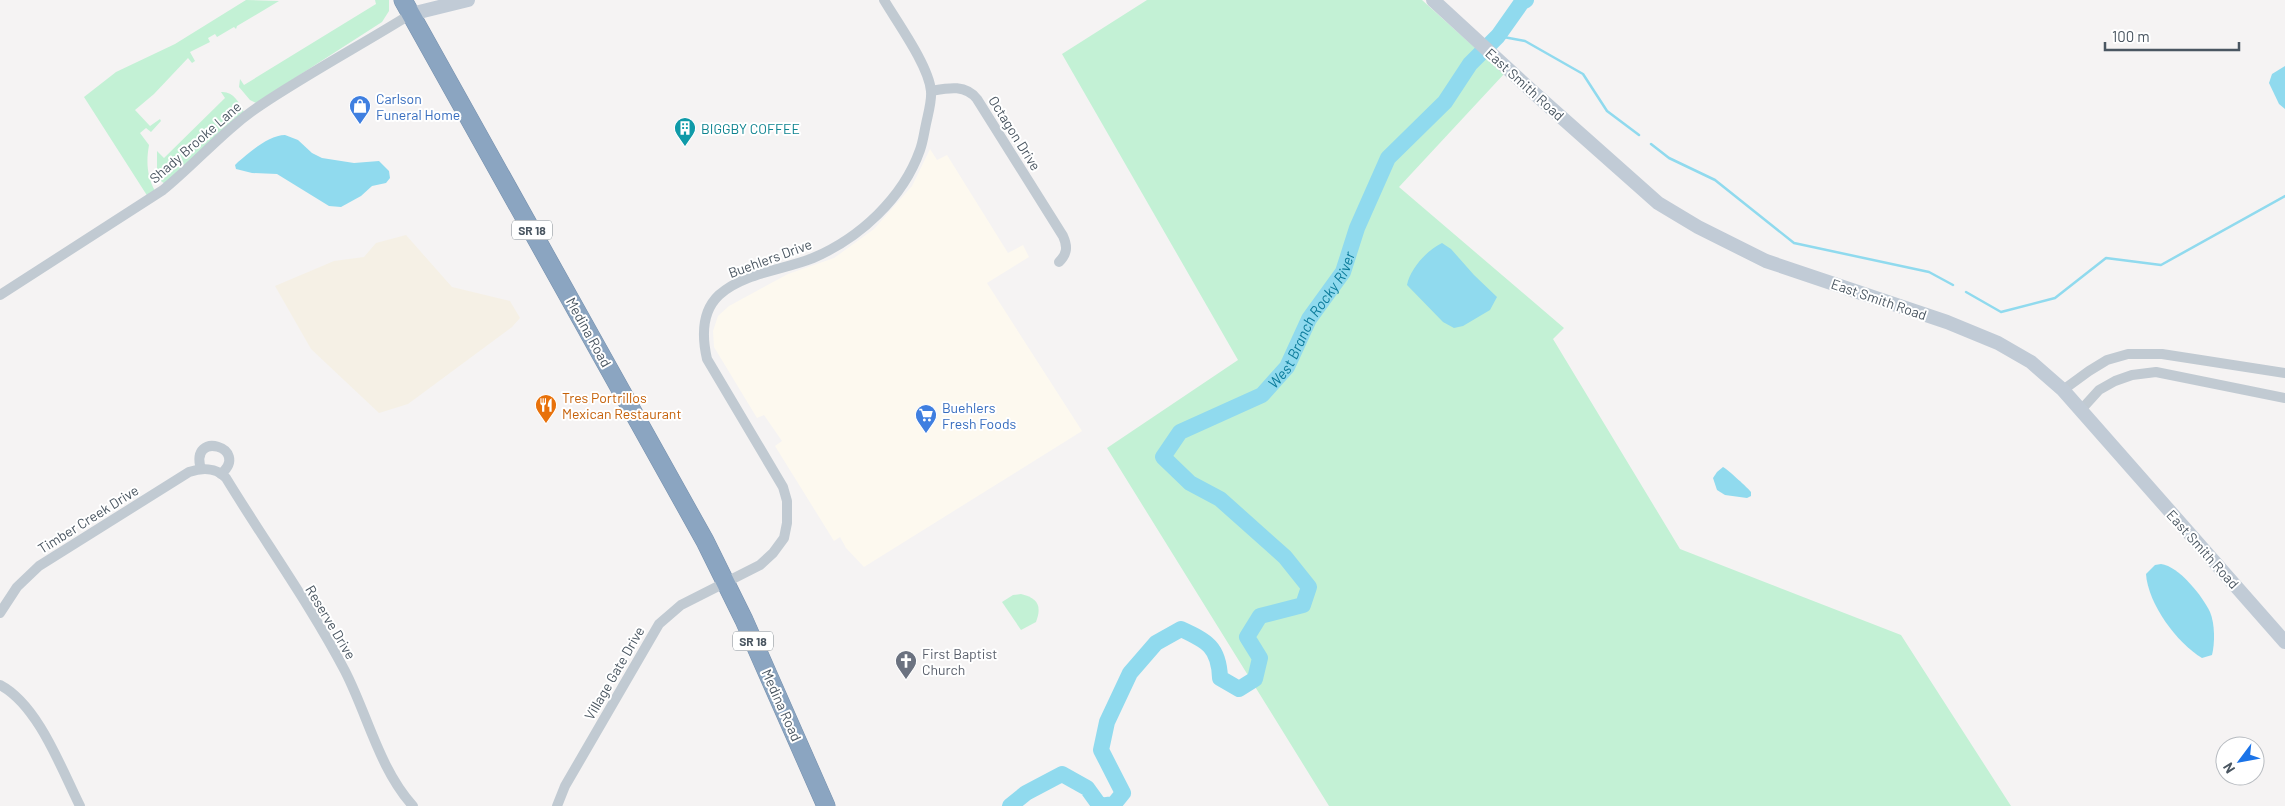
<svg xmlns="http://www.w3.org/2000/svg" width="2285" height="806" viewBox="0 0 2285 806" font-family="Barlow,sans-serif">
<rect width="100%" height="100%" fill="#f5f3f3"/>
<path fill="#fdf9ef" d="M 930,149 L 937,160 L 947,155 L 1008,253 L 1023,245 L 1029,257 L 987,283 L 1082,431 L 864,567 L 846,548 L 840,537 L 834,541 L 775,446 L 782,441 L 764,415 L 757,418 L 714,347 L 713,331 L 718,316 L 729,306 L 788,274 L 834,258 L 874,229 L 912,186 Z"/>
<g fill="#c3f1d5">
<path d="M 246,0 L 279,1 L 237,26 L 236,29 L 234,27 L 217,37 L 215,34 L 208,38 L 210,42 L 190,52 L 195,61 L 192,63 L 188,58 L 154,94 L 135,110 L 150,126 L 160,119 L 161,121 L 151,132 L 146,128 L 140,133 L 149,145 C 146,162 147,176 155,191 L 148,197 L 84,97 L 116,72 L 175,44 Z"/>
<path d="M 375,0 L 389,0 L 389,11 L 382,22 L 256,103 L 250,100 L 239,87 L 240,79 L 244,85 L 376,4 Z"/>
<path d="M 1147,0 L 1422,0 L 1504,74 L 1399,187 L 1564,328 L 1553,339 L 1680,549 L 1901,635 L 2011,806 L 1329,806 L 1107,448 L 1238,360 L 1062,54 Z"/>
<path d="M 221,92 C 233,91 239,102 244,112 L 165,184 L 157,178 L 157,151 L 164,158 L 225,98 Z"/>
<path d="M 1021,594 C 1038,598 1042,606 1036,622 L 1021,630 L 1002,602 L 1013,595 Z"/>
</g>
<path fill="#f5f0e5" d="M 406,235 L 452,287 L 510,301 L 520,318 L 512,327 L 408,404 L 379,413 L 311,349 L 275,286 L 334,261 L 364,257 L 376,243 Z"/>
<g fill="#90daee">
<path d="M 2285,66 L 2285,109 L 2279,104 L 2269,83 L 2272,74 Z"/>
<path d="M 285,135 L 298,140 L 312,153 L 322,158 L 354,163 L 379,161 L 389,171 L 390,178 L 386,183 L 372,186 L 361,196 L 341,207 L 329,206 L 277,174 L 252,173 L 236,169 L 235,165 L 238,162 C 250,152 269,135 285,135 Z"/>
<path d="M 1442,243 L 1451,249 L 1474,275 L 1497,297 L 1490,310 L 1463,326 L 1454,328 L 1443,322 L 1407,285 C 1410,269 1427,250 1442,243 Z"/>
<path d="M 1723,467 C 1726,468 1750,490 1751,492 L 1751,496 L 1747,498 L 1725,495 L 1717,490 L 1713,478 L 1717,472 Z"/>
<path d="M 2161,564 C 2179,566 2203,597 2210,612 C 2215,624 2215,643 2212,655 L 2202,658 C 2177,643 2148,604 2146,574 L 2155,565 Z"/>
</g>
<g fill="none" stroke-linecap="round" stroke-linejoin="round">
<g stroke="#90daee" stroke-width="2.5">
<path d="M 1516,0 L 1520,4"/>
<path d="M 1498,36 L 1525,41 L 1583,74 L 1607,111 L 1639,135"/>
<path d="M 1651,144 L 1669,158 L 1715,180 L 1794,243 L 1929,272 L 1953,285"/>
<path d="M 1966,292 L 2001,312 L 2055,298 L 2106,258 L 2161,265 L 2285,196"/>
</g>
<path stroke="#90daee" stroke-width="16" id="s1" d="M 1010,806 L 1026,793 L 1062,774 L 1087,788 L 1100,806 L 1114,804 L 1123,793 L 1101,750 L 1107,722 L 1130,673 L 1156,643 L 1181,629 C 1207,641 1219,647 1220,678 L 1239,689 L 1255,679 L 1260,658 L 1247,637 L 1260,616 L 1303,605 L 1309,587 L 1285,557 L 1220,499 L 1190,483 L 1163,457 L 1180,432 L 1262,395 L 1287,367 L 1309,319 L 1343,272 L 1357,228 L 1388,158 L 1445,102 L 1470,64 L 1498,36 L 1522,2 L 1526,0"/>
<g stroke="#7690ad" stroke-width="19">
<path id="highway" d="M 403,0 L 705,541 L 744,620 L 826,806"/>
</g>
<g stroke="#c1cad2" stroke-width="10">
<path d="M 931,91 C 948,88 965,84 977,99 L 1063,236 C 1068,247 1067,254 1059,262"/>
<path d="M 0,295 L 163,190 C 196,163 225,129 261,105 C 309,73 361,45 411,14"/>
<path d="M 2063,390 L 2089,371 L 2107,360 L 2128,354 L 2162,354 L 2285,373"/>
<path d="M 2080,411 L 2099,390 L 2115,381 L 2132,375 L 2156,372 L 2285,398"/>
<path d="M 201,469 C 189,429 251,448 221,474"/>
<path d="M 0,613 L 17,587 L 39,566 L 189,472 C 201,468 216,467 226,478 C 265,542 310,604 345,671 C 368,716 379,768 413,806"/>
<path d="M 0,685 C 38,705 61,768 80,806"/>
<path d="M 557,806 L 565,786 L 659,624 L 681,605 L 760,565 L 773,553 L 784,538 L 787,523 L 787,501 L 783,487 L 707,359 C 702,337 701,312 719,295 C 743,273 783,270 813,258 C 860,238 903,198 920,150 C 923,142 924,133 926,124 C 928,114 932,101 931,91 C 929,66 897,22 884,0"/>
</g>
<g stroke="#c1cbd6" stroke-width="14">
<path d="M 1433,0 L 1533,92 L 1658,203 L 1698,227 L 1766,261 L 1947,322 L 1998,343 L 2031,362 L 2063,390 L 2285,642"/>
<path d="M 411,14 L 468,0"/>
</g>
<use href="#highway" stroke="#8ba5c1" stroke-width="18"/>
</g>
<defs>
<g id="shop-pin" transform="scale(1.125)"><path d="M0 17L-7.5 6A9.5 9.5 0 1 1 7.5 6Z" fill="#3f7fe0" stroke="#fff"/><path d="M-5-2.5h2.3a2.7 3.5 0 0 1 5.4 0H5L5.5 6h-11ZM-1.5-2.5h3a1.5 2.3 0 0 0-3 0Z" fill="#fff"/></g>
<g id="building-pin" transform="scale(1.125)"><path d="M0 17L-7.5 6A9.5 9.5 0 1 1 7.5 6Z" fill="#0f9aa8" stroke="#fff"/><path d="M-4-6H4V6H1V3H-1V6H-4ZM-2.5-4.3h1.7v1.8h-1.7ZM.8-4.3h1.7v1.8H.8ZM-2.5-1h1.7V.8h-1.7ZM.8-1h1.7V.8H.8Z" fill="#fff"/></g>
<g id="restaurant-pin" transform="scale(1.125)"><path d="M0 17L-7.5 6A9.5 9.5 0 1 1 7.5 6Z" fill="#e8710a" stroke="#fff"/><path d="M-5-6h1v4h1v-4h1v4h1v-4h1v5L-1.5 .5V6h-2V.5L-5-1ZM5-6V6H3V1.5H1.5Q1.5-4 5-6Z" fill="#fff"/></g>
<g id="supermarket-pin" transform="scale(1.125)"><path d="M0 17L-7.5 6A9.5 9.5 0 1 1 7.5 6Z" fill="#3f7fe0" stroke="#fff"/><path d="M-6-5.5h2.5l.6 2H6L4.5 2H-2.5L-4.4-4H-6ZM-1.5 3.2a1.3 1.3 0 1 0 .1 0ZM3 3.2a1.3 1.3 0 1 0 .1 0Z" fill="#fff"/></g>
<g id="church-pin" transform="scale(1.125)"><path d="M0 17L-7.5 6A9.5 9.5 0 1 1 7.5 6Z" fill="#6b7280" stroke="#fff"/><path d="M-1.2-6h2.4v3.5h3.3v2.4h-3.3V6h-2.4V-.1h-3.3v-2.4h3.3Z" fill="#fff"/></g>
</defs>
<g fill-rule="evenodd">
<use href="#shop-pin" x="360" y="106"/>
<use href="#building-pin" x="685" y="128"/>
<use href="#restaurant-pin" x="546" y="405"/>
<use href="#supermarket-pin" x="926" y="415"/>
<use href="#church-pin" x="906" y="661"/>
</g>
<g text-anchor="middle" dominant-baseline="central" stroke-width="4" stroke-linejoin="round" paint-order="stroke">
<g fill="#fff" stroke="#808990" stroke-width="1">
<rect x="512" y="220.5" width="40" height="19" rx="4"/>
<rect x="733" y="631.5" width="40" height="19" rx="4"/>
</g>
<g font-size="12" font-weight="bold" fill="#4a5661">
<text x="532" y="230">SR 18</text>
<text x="753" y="641">SR 18</text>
</g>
<g font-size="14" fill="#4a5661" stroke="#fff">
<text transform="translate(1525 84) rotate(42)">East Smith Road</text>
<text transform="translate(1015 133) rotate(58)">Octagon Drive</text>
<text transform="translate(195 142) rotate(-41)">Shady Brooke Lane</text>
<text transform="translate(770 258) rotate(-20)">Buehlers Drive</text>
<text transform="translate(1879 299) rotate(19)">East Smith Road</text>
<text transform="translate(589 332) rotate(61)">Medina Road</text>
<text transform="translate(88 519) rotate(-32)">Timber Creek Drive</text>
<text transform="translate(2203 549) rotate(48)">East Smith Road</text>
<text transform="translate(331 622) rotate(59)">Reserve Drive</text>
<text transform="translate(614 673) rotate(-60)">Village Gate Drive</text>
<text transform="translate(782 705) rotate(66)">Medina Road</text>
</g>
<g font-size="14" fill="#366cbe" stroke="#fff" text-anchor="start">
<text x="376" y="98">Carlson<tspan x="376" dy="16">Funeral Home</tspan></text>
<text x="942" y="407">Buehlers<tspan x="942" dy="16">Fresh Foods</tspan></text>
</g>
<g font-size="14" fill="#0d838f" stroke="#fff" text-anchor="start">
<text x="701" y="128">BIGGBY COFFEE</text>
</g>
<g font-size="14" fill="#c56008" stroke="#fff" text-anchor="start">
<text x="562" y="397">Tres Portrillos<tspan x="562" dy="16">Mexican Restaurant</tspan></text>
</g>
<g font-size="14" fill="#5b616d" stroke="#fff" text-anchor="start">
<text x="922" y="653">First Baptist<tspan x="922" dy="16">Church</tspan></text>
</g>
<g font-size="15" font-style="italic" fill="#0c7c9b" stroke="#fff">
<text stroke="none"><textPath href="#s1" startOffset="991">West Branch Rocky River</textPath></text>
</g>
</g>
<g transform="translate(2240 761) rotate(238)"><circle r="24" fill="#ffffff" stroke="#b7bbc0"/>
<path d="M0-4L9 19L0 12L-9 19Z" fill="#1a73e8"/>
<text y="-8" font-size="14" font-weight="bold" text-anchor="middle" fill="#4a5661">N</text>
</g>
<path d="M2105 42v8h134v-8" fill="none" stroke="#4a5661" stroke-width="2.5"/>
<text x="2112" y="42" font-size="15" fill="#4a5661" stroke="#ffffff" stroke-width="4" paint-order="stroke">100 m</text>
</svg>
